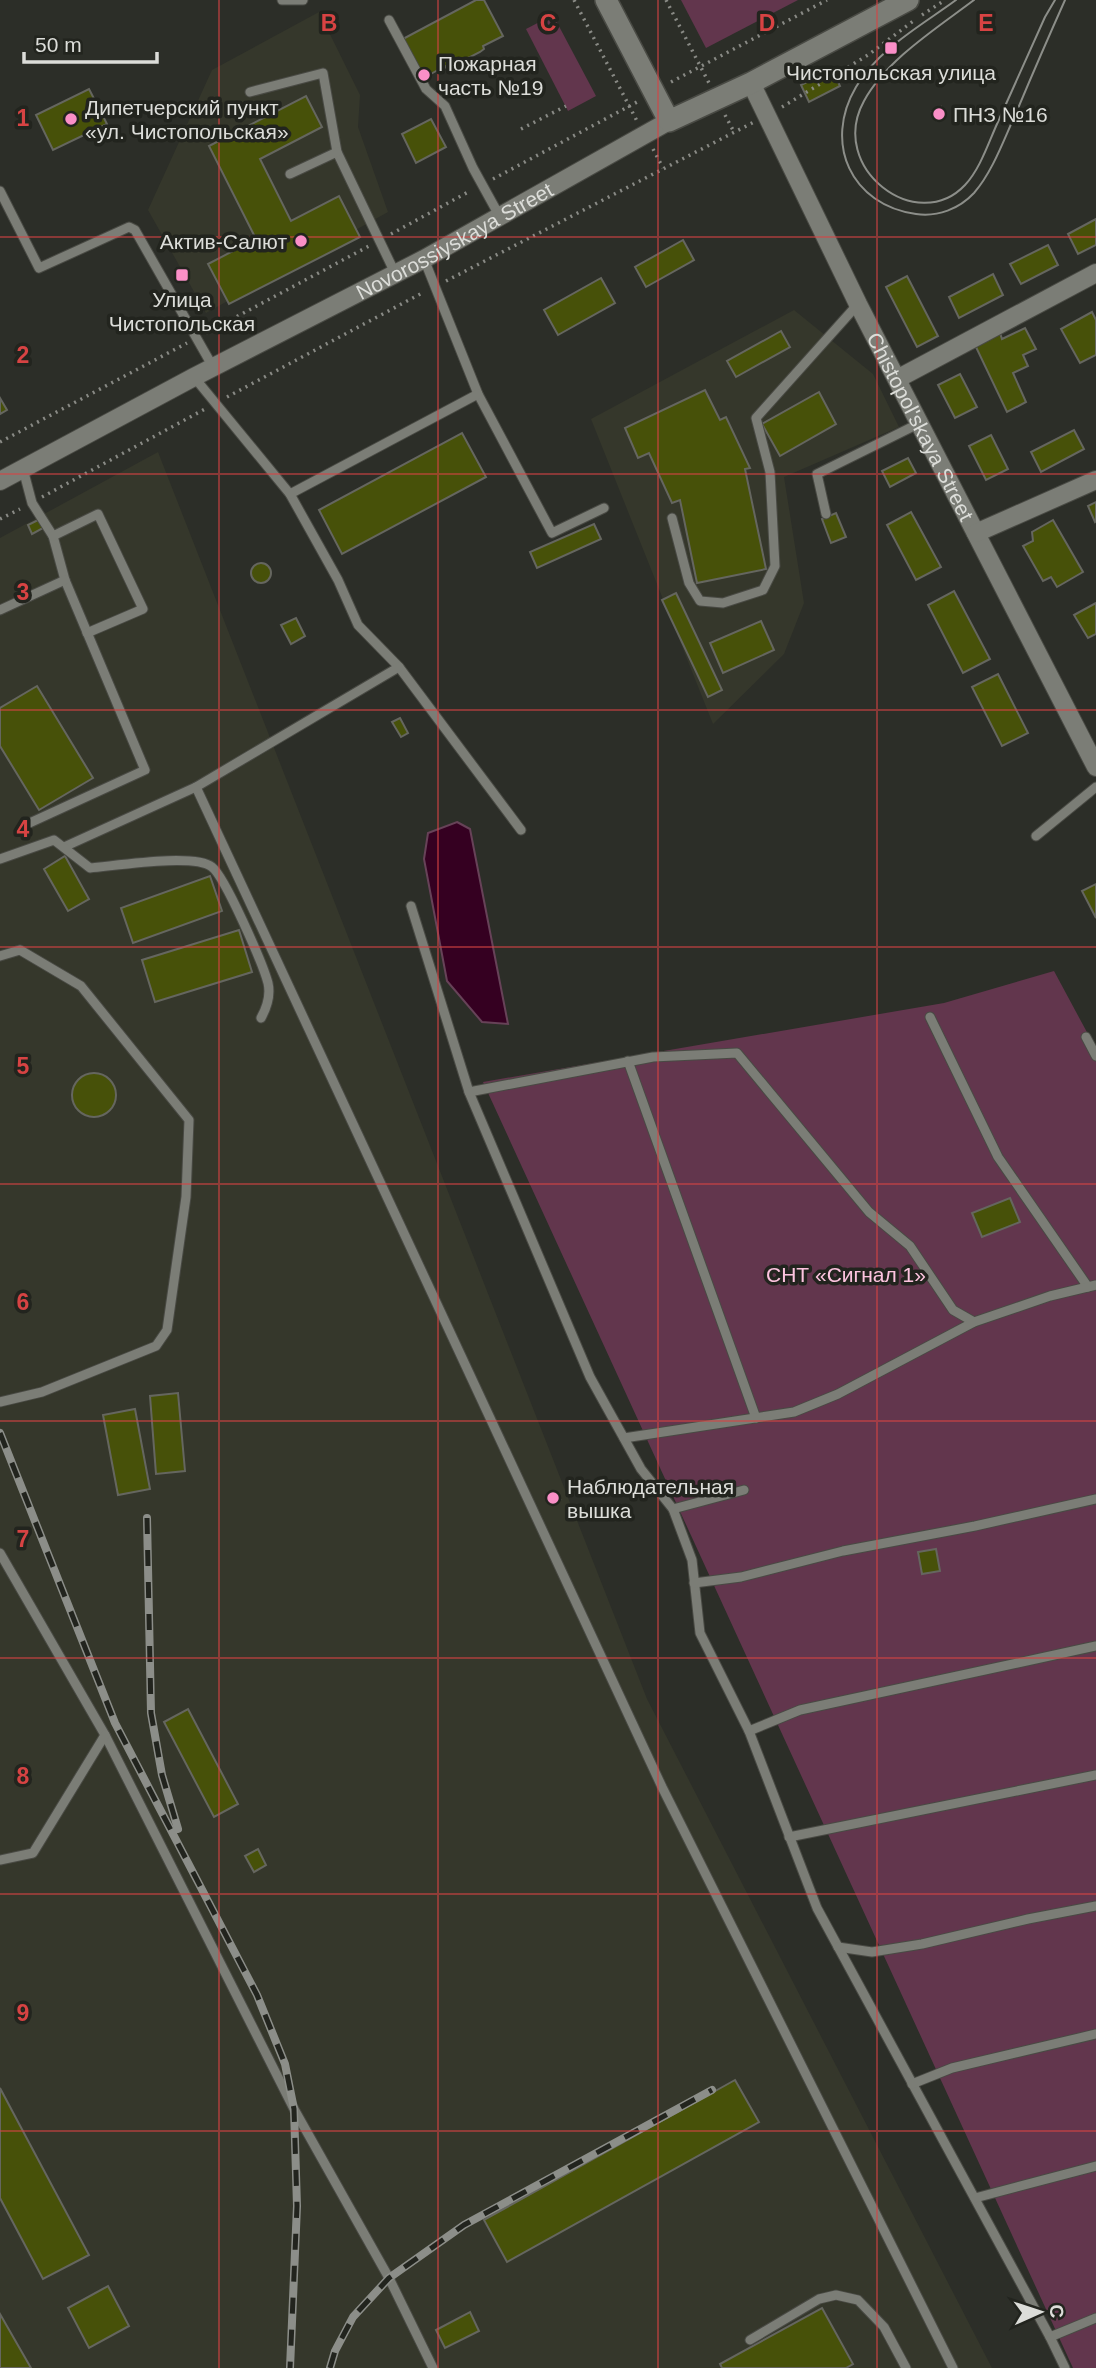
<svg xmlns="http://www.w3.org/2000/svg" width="1096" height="2368" viewBox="0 0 1096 2368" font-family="Arial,sans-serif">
<rect width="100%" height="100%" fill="#2c2e28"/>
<g fill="#35372b">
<path d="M 319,12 L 360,95 L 358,127 L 388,212 L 206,313 L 148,210 L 212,70 Z"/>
<path d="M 794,310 L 873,374 L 899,427 L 784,477 L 804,603 L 784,654 L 713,724 L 591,419 Z"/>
<path d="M 158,452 L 647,1699 L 992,2368 L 0,2368 L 0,538 Z"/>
</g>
<g fill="#62364d">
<path d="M 681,0 L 798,0 L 706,48 Z"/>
<path d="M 553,15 L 596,96 L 568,111 L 526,29 Z"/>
<path d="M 1054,971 L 1096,1049 L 1096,2368 L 1073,2368 L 483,1082 L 944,1003 Z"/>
</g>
<path fill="#350021" stroke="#674258" stroke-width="2" d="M 457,822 L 470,829 L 508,1024 L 482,1022 L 447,981 L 424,859 L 428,833 Z"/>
<g fill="#475109" stroke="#65665f" stroke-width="2">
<path d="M 476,0 L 484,0 L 503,36 L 483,46 L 484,49 L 480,52 L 447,69 L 445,66 L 422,79 L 401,40 Z"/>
<path d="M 832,69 L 840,86 L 809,102 L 801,85 Z"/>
<path d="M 89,89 L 107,124 L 53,150 L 36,115 Z"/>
<path d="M 306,96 L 322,127 L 260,159 L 291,221 L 339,196 L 360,237 L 229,304 L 208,264 L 256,239 L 209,146 Z"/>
<path d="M 941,107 L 945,115 L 937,120 L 932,112 Z"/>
<path d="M 431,119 L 446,147 L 416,163 L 402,134 Z"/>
<path d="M 1096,219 L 1096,245 L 1078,254 L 1068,234 Z"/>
<path d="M 683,240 L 694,260 L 646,287 L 635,267 Z"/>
<path d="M 1048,245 L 1058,265 L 1021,284 L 1010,264 Z"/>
<path d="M 993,274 L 1003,295 L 959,318 L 949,297 Z"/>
<path d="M 907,276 L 938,336 L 917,347 L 886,287 Z"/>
<path d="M 601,278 L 615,303 L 558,335 L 544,310 Z"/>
<path d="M 1092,312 L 1096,320 L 1096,355 L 1080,363 L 1061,329 Z"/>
<path d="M 1025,328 L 1036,349 L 1023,355 L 1028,366 L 1013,373 L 1026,402 L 1007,412 L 975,345 L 1000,333 L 1002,339 Z"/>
<path d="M 781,331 L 790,347 L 736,377 L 727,361 Z"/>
<path d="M 960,374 L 977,407 L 955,418 L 938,385 Z"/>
<path d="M 705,390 L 720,420 L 726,417 L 750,468 L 745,469 L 766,569 L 697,583 L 680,500 L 672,503 L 649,453 L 638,458 L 625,428 Z"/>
<path d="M 819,392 L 836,424 L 780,456 L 762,424 Z"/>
<path d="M 0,398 L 7,410 L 0,414 Z"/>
<path d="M 1074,430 L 1084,449 L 1041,472 L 1031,452 Z"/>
<path d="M 462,433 L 486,477 L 342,554 L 319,510 Z"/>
<path d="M 991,435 L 1008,469 L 986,480 L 969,446 Z"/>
<path d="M 908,458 L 916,473 L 890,487 L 882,471 Z"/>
<path d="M 1096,502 L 1096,521 L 1095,522 L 1088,506 Z"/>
<path d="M 911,512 L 941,567 L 916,580 L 887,525 Z"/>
<path d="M 836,513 L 846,537 L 831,543 L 822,519 Z"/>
<path d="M 40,519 L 45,527 L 32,534 L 28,525 Z"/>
<path d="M 1053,520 L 1083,572 L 1057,587 L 1051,577 L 1043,581 L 1023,546 L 1033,541 L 1032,532 Z"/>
<path d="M 594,524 L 601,539 L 537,568 L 530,552 Z"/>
<circle cx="261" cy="573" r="10"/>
<path d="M 954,591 L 990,659 L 963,673 L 928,605 Z"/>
<path d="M 676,593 L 722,690 L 708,697 L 662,600 Z"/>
<path d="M 1096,603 L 1096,634 L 1088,638 L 1074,615 Z"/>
<path d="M 296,618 L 305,636 L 291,644 L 281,625 Z"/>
<path d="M 761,621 L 774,650 L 723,673 L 710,643 Z"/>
<path d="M 998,674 L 1028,733 L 1002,746 L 972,687 Z"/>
<path d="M 37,686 L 93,778 L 39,810 L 0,746 L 0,708 Z"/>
<path d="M 400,718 L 408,733 L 401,737 L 392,722 Z"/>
<path d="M 65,856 L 89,899 L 68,911 L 44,869 Z"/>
<path d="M 210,876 L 222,911 L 133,943 L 121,908 Z"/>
<path d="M 1096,884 L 1096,918 L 1082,891 Z"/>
<path d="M 239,930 L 252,972 L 155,1002 L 142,960 Z"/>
<circle cx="94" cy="1095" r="22"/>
<path d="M 1010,1198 L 1020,1222 L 982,1237 L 972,1213 Z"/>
<path d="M 178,1393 L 185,1471 L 156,1474 L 150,1396 Z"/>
<path d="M 135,1409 L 150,1489 L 118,1495 L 103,1415 Z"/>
<path d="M 556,1492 L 560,1499 L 551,1504 L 547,1496 Z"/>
<path d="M 936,1549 L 940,1571 L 922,1574 L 918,1552 Z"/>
<path d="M 188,1709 L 238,1804 L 214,1817 L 164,1722 Z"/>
<path d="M 258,1849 L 266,1865 L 254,1872 L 245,1856 Z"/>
<path d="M 735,2080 L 759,2122 L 507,2262 L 484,2220 Z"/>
<path d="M 0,2088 L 89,2255 L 43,2279 L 0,2198 Z"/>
<path d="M 108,2286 L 129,2326 L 89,2348 L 68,2308 Z"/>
<path d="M 822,2308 L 853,2364 L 846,2368 L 722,2368 L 720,2364 Z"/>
<path d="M 470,2312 L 479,2331 L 445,2348 L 436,2330 Z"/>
<path d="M 0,2314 L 31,2368 L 0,2368 Z"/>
</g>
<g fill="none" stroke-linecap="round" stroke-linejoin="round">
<g stroke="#494a44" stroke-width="11">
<g id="lane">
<path d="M 282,0 L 303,0"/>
<path d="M 389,20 L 426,89 L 445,106 L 473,168 L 500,217"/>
<path d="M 250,92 L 323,73 L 337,152 L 395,273"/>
<path d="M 290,174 L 337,152"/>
<path d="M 0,191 L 39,268 L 129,227 L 135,230 L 213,367"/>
<path d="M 424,259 L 478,394 L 552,533 L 604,508"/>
<path d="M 194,377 L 290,494 L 338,580 L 358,625 L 399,667 L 521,830"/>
<path d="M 23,469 L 32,503 L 53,536 L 65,580 L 145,770 L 23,826"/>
<path d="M 290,494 L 478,394"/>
<path d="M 826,514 L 817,474 L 920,423"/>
<path d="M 672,518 L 689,583 L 700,601 L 723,603 L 763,590 L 775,566 L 770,472 L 756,418 L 858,304"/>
<path d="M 53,536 L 98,514 L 143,609 L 87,633"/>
<path d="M 0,610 L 65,580"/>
<path d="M 196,787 L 662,1787 L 953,2368"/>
<path d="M 1036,836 L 1096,787"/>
<path d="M 64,847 L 196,787 L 399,667"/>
<path d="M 0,859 L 54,840 L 90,868 C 115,866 194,853 212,867 C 225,877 263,964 268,983 C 271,996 267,1007 261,1018"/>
<path d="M 411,906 L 469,1092 L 590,1377 L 641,1469 L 673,1509 L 692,1560 L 700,1633 L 749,1731 L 817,1908 L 1050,2337 L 1065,2368"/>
<path d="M 0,956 L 20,950 L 81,986 L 189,1120 L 186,1197 L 167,1330 L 156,1346 L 42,1392 L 0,1402"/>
<path d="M 930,1017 L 998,1157 L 1088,1287"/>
<path d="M 1086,1037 L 1096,1056"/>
<path d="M 628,1061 L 756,1418"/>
<path d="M 469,1092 L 653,1057 L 737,1053 L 869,1212 L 910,1246 L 953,1310 L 974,1322"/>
<path d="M 624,1438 L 794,1412 L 838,1394 L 974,1322 L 1050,1296 L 1096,1285"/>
<path d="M 673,1509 L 744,1490"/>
<path d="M 0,1553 L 105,1735 L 294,2109 L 389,2278 L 433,2368"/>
<path d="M 694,1583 L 741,1577 L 843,1551 L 975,1526 L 1096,1499"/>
<path d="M 749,1731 L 800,1710 L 1096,1646"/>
<path d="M 789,1837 L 1096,1775"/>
<path d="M 0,1860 L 33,1853 L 105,1735"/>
<path d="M 838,1947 L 872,1952 L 922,1944 L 1028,1919 L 1096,1906"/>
<path d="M 912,2084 L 952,2068 L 1096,2034"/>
<path d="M 975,2198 L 1096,2166"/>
<path d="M 1050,2337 L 1096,2318"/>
<path d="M 750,2340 L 819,2299 L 836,2295 L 858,2300 L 884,2327 L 906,2368"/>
</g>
</g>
<g stroke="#494a44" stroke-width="20">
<g id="street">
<path id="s1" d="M 751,83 L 858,304 L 1096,767"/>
<path d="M 897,379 L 1096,273"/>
<path id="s2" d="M 0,481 L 194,377 L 424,259 L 669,121"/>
<path d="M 976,533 L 1096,480"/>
</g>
</g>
<g stroke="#494a44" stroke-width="24">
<path id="secondary" d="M 606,0 L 669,121 L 751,83 L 908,0"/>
</g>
<g stroke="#898a85" stroke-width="3.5" stroke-dasharray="2 5" stroke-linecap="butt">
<path d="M 574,0 L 637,121"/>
<path d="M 666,0 L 709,83"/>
<path d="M 922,15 L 945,0"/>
<path d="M 671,82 L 827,0"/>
<path d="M 782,107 L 868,55 L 916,19"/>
<path d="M 725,115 L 734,132"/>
<path d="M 521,129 L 566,106"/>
<path d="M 653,149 L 663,168"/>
<path d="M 493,179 L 637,102"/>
<path d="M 391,234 L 470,191"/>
<path d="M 446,281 L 754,122"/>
<path d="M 206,333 L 369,246"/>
<path d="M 227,397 L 424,292"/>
<path d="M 0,442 L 187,343"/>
<path d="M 42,497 L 205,409"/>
<path d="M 0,519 L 20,509"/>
</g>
<use href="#lane" stroke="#7b7d76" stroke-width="9"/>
<use href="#street" stroke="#7b7d76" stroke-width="18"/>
<use href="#secondary" stroke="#7b7d76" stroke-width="21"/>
<g stroke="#8c8e89" stroke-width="2">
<path d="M 956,0 C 922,25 878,49 856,87 C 823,143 851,205 916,214 C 938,217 959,209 974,193 C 993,171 1004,139 1016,113 C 1032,75 1048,38 1065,0"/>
<path d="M 974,0 C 937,28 886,60 864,101 C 827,168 917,236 965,185 C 980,169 988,144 997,124 C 1013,88 1029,52 1045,17 L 1055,0"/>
</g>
<g stroke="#8c8e89" stroke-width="8">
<g id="rail">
<path d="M 0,1433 L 115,1723 L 257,1995 L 285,2064 L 294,2109 L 297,2206 L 290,2368"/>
<path d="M 147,1518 L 151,1713 L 162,1775 L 178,1829"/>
<path d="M 330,2368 L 335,2351 L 353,2317 L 389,2278 L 464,2225 L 712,2090"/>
</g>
</g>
<use href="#rail" stroke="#22241e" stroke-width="5" stroke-dasharray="16" stroke-linecap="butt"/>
</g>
<path fill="none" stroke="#d74343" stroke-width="2" stroke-opacity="0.55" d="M 219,0 L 219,2368M 438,0 L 438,2368M 658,0 L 658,2368M 877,0 L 877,2368M 0,237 L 1096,237M 0,474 L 1096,474M 0,710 L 1096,710M 0,947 L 1096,947M 0,1184 L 1096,1184M 0,1421 L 1096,1421M 0,1658 L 1096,1658M 0,1894 L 1096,1894M 0,2131 L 1096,2131"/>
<g fill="#fa8fc7" stroke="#22241e" stroke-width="2.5">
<rect x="884" y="41" width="14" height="14" rx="3.5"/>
<circle cx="424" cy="75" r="7"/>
<circle cx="939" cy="114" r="7"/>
<circle cx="71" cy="119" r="7"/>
<circle cx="301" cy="241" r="7"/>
<rect x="175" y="268" width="14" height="14" rx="3.5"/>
<circle cx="553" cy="1498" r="7"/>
</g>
<g text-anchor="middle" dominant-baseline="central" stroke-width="7" stroke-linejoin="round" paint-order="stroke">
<g font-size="21" fill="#dcddd9" stroke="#22241e" text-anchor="start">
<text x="438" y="63">Пожарная<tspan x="438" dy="24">часть №19</tspan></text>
<text x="891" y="72" text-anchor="middle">Чистопольская улица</text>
<text x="85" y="107">Дипетчерский пункт<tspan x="85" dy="24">«ул. Чистопольская»</tspan></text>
<text x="953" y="114">ПНЗ №16</text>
<text x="287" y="241" text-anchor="end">Актив-Салют</text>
<text x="182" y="299" text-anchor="middle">Улица<tspan x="182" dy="24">Чистопольская</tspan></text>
<text x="567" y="1486">Наблюдательная<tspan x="567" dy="24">вышка</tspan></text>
</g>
<g font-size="21" fill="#dcddd9" stroke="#22241e">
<text stroke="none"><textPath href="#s2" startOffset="514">Novorossiyskaya Street</textPath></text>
<text stroke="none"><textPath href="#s1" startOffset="383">Chistopol'skaya Street</textPath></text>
</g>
<g font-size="21" fill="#fdc4df" stroke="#22241e">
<text x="846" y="1274">СНТ «Сигнал 1»</text>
</g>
</g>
<g font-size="23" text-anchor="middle" font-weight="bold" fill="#d74343" stroke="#22241e" stroke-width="7" stroke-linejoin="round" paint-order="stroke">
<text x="329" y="31">B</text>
<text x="548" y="31">C</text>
<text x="767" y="31">D</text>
<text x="986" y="31">E</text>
<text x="23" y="126">1</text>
<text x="23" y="363">2</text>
<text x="23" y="600">3</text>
<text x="23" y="837">4</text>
<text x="23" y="1074">5</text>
<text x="23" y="1310">6</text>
<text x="23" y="1547">7</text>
<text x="23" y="1784">8</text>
<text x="23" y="2021">9</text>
</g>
<g transform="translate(1040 2312) rotate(87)" stroke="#22241e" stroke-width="5" paint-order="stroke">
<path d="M0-5L12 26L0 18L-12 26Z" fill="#dcddd9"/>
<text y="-10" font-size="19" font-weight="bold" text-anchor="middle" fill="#dcddd9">С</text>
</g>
<path d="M24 52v10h133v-10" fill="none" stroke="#dcddd9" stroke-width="3.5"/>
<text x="35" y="52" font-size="21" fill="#dcddd9" stroke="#22241e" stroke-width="5" paint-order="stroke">50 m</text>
</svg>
